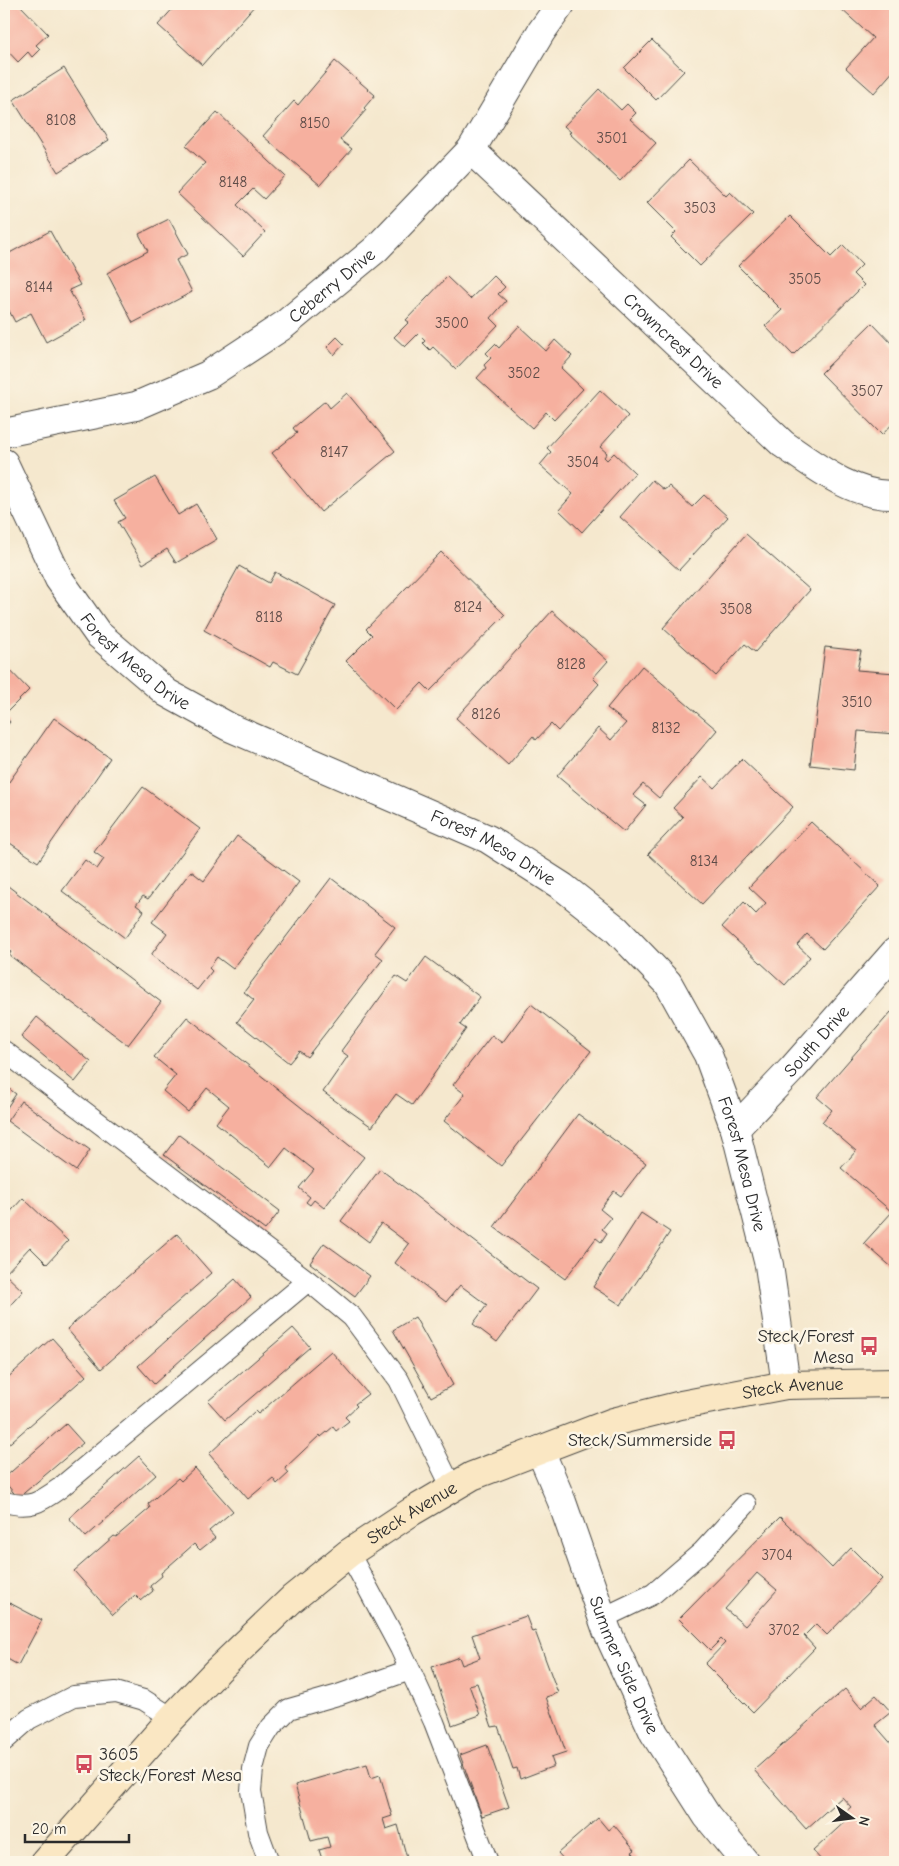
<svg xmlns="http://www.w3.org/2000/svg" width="899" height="1866" viewBox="0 0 899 1866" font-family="'Comic Neue',sans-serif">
<rect width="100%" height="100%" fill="#fcf5e5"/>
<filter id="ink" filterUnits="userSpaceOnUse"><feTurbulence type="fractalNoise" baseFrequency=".02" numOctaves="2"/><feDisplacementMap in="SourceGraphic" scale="10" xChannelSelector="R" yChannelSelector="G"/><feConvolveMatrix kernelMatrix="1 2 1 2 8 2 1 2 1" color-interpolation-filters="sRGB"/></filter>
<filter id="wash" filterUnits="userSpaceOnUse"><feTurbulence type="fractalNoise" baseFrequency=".0096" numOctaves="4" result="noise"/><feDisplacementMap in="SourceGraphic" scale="20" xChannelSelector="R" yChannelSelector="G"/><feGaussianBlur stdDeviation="1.12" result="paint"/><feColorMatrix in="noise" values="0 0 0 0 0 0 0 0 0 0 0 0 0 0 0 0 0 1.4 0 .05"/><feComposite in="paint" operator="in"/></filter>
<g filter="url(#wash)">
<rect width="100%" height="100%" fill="#f5e8ce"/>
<g id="blocks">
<g fill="#f6b09f" fill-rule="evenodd">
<path d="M 4,4 L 19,4 L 48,34 L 36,45 L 40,49 L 32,57 L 28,52 L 18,62 L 4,47 Z"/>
<path d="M 177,4 L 256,4 L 202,65 L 158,25 Z"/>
<path d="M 844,4 L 895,4 L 895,69 L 874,93 L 846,68 L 873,38 L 840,8 Z"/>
<path d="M 652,40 L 684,71 L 656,100 L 624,68 Z"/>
<path d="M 335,61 L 375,95 L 364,108 L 366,110 L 340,140 L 352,149 L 320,185 L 263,136 L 294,101 L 298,105 Z"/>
<path d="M 64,68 L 109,140 L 58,172 L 13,100 Z"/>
<path d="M 599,89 L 621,110 L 627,104 L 636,113 L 630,119 L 656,143 L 620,181 L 569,133 L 571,132 L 564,126 Z"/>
<path d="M 217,112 L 285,176 L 264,199 L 253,189 L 237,205 L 265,232 L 243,256 L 177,193 L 205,163 L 186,146 Z"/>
<path d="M 689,160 L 726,196 L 730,192 L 753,214 L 700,266 L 671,237 L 676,232 L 647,203 Z"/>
<path d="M 790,216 L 831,257 L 843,245 L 862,265 L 853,274 L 864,285 L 793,355 L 765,326 L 782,310 L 738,266 Z"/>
<path d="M 169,219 L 188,254 L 176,260 L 192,292 L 133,323 L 107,273 L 148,251 L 139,234 Z"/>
<path d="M 50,231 L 80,285 L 69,290 L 86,320 L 46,342 L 31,313 L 15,322 L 4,301 L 4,256 Z"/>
<path d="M 494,276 L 505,287 L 498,294 L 506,301 L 491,318 L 498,325 L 456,369 L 433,347 L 430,350 L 423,343 L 425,341 L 418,334 L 405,347 L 394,337 L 409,322 L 406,320 L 447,277 L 470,299 Z"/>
<path d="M 872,323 L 895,347 L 895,421 L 882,435 L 821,373 Z"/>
<path d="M 519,326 L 546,351 L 555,340 L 572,356 L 561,368 L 583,389 L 554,420 L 546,412 L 532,428 L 477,378 L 486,368 L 484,365 L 491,358 L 486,353 L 495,344 L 499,348 Z"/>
<path d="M 337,337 L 344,344 L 334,355 L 327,347 Z"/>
<path d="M 600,390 L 628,416 L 600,447 L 607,453 L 604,457 L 607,460 L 614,453 L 635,473 L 582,532 L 559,510 L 573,494 L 540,465 L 551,452 L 547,448 Z"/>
<path d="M 347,393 L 395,451 L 321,512 L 272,453 L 297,433 L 293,428 L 325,401 L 330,408 Z"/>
<path d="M 155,477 L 178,515 L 196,504 L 217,539 L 176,563 L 167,549 L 143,564 L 118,522 L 125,518 L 114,501 Z"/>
<path d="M 652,480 L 664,490 L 669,486 L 692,507 L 704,495 L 728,517 L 679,570 L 620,517 Z"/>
<path d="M 746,534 L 810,590 L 755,652 L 745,644 L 716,676 L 663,628 Z"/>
<path d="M 441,552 L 505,615 L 430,691 L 422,683 L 396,710 L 346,661 L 372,635 L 366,629 Z"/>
<path d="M 239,566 L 269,583 L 275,572 L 335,605 L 297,674 L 273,662 L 270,667 L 204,630 Z"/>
<path d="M 552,611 L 608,661 L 593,678 L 599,684 L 558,731 L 551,724 L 536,740 L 533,736 L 508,765 L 456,718 Z"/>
<path d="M 825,647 L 861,651 L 857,670 L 895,673 L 895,734 L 858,731 L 854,770 L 810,765 Z"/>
<path d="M 4,664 L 29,690 L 4,715 Z"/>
<path d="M 642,666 L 717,730 L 659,798 L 643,784 L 633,795 L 646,805 L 624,832 L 557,776 L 598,728 L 611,740 L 626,723 L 607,708 Z"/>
<path d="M 4,715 L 10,722 L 4,729 Z"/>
<path d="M 54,718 L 110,758 L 38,862 L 4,839 L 4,789 Z"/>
<path d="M 742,759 L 793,807 L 702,904 L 648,854 L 683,817 L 673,808 L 702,777 L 714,788 Z"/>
<path d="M 143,787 L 200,829 L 148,899 L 143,896 L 136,905 L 144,911 L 125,938 L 62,891 L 85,860 L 97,869 L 104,859 L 94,852 Z"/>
<path d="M 811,822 L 880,886 L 823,949 L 807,934 L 797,945 L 810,957 L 785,985 L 722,927 L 744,902 L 756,914 L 766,903 L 749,887 Z"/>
<path d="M 237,836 L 299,882 L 233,969 L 217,957 L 209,968 L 212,971 L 197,990 L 151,955 L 167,933 L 152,922 L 191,871 L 204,881 Z"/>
<path d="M 331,878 L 395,927 L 375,953 L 383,959 L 307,1057 L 299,1051 L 289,1063 L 237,1022 L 254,1000 L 244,992 Z"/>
<path d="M 4,883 L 161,1002 L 128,1045 L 9,955 L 11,952 L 4,947 Z"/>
<path d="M 426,957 L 480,997 L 460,1025 L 466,1029 L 412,1105 L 396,1094 L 372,1127 L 323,1092 L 348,1056 L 341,1051 L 396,976 L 407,983 Z"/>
<path d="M 531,1004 L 591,1051 L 501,1166 L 444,1121 L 465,1094 L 453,1085 L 492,1035 L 502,1043 Z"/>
<path d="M 891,1012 L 895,1015 L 895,1270 L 864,1243 L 892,1212 L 841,1168 L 856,1151 L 822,1122 L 832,1110 L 817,1097 Z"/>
<path d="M 37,1017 L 91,1062 L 75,1082 L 21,1037 Z"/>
<path d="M 187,1017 L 364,1157 L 324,1208 L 314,1200 L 310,1205 L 306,1202 L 310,1197 L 299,1188 L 314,1170 L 286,1148 L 271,1167 L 216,1123 L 229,1106 L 207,1088 L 188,1112 L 163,1091 L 176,1075 L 154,1057 Z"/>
<path d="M 4,1085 L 16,1094 L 4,1112 Z"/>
<path d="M 21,1101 L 90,1150 L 76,1171 L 7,1121 Z"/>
<path d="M 578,1114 L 646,1163 L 621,1196 L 614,1191 L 600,1209 L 611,1218 L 602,1229 L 607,1233 L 601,1242 L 596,1238 L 565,1279 L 494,1227 Z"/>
<path d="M 179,1135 L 280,1211 L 265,1230 L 164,1155 Z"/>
<path d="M 380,1169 L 537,1289 L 497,1342 L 473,1324 L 487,1305 L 460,1285 L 446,1302 L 395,1263 L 409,1244 L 381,1223 L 369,1242 L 341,1221 Z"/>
<path d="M 23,1198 L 68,1241 L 47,1264 L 30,1247 L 5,1274 L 23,1291 L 4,1312 L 4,1219 Z"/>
<path d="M 641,1213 L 670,1232 L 621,1305 L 593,1287 Z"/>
<path d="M 177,1234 L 211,1273 L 101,1369 L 67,1329 Z"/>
<path d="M 324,1243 L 370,1276 L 355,1296 L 310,1263 Z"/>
<path d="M 235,1279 L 251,1297 L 154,1384 L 138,1366 Z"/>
<path d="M 415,1317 L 453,1385 L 431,1397 L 393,1330 Z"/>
<path d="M 293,1328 L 310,1347 L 225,1420 L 208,1401 Z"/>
<path d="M 52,1338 L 86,1376 L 4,1448 L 4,1381 Z"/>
<path d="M 331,1351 L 368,1394 L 355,1404 L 357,1406 L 345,1417 L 349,1421 L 336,1431 L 333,1427 L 321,1437 L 320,1435 L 285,1468 L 289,1473 L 277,1484 L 273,1478 L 248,1499 L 209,1454 L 255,1411 L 258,1414 Z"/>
<path d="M 66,1424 L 83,1443 L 18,1498 L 4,1481 L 4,1478 Z"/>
<path d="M 139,1456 L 156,1475 L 86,1537 L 69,1518 Z"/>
<path d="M 195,1468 L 233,1511 L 209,1531 L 215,1538 L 200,1550 L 194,1544 L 161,1573 L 162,1576 L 150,1586 L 153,1591 L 141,1601 L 135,1595 L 113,1615 L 74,1571 L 114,1536 L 116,1537 L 150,1508 L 148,1504 L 178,1478 L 181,1481 Z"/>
<path d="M 780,1517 L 832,1568 L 851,1548 L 882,1579 L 827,1635 L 816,1624 L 804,1636 L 815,1648 L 753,1712 L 705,1664 L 725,1643 L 721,1639 L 710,1650 L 679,1619 ZM 757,1573 L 777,1590 L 745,1626 L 725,1609 Z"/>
<path d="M 4,1600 L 42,1620 L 18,1665 L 4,1657 Z"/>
<path d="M 526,1616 L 532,1632 L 535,1631 L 558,1693 L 546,1697 L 566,1752 L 551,1757 L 554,1766 L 520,1779 L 517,1768 L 513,1769 L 498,1726 L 492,1727 L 477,1683 L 469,1685 L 480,1715 L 452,1725 L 432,1667 L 459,1657 L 462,1665 L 480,1658 L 472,1635 Z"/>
<path d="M 845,1689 L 861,1708 L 876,1695 L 891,1712 L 875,1725 L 895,1748 L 895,1862 L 823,1862 L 813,1851 L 849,1818 L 844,1813 L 851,1807 L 842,1797 L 806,1829 L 754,1770 Z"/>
<path d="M 487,1745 L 509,1807 L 482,1816 L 460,1755 Z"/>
<path d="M 367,1764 L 371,1778 L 380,1775 L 392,1816 L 383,1819 L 386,1829 L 398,1825 L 408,1862 L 323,1862 L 319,1850 L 330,1847 L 327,1837 L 311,1841 L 295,1785 Z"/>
<path d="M 598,1818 L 608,1830 L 614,1825 L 635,1850 L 632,1852 L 641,1862 L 566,1862 L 558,1853 Z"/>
</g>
</g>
</g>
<g filter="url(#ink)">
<use href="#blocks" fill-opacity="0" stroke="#494743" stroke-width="1"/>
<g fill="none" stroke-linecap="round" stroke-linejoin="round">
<g stroke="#494743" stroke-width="22">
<g id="lane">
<path d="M 4,1051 L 316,1287 L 352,1317 L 399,1380 L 452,1488"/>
<path d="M 4,1502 C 30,1509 39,1503 60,1488 L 308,1281"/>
<path d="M 349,1553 L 400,1648 L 434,1722 L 488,1862"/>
<path d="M 603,1618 L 653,1594 L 703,1551 L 746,1504"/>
<path d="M 4,1741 L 29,1719 L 74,1696 L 116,1692 L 144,1700 L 172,1718"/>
<path d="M 269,1862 L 258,1832 L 251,1791 L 253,1769 L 259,1746 L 271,1727 L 289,1709 L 338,1695 L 410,1670"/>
</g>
</g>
<g stroke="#494743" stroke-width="30">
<g id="street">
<path id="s1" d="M 471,150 L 783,444 C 815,466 854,497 895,495"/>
<path id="s2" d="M 4,433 L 136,406 L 208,375 L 284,325 L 376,249 L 471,150 L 541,32 L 561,4"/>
<path id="s3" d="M 4,463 L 59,579 L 98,634 L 167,693 L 229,727 L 488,839 L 563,887 L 616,929 L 668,983 L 708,1055 L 735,1129 L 769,1265 L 786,1385"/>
<path id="s4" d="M 735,1129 L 793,1068 L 895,952"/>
<path id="s5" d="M 540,1450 L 562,1502 L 607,1631 L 654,1733 L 707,1816 L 745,1862"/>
</g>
</g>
<g stroke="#494743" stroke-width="30">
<g id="secondary">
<path id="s6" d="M 45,1862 L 172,1718 L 218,1670 L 292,1599 L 349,1553 L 411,1512 L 472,1476 L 613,1422 L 681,1405 L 786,1385 L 895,1383"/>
</g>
</g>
<use href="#lane" stroke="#fff" stroke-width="20"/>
<use href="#street" stroke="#fff" stroke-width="28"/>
<use href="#secondary" stroke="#fae7c3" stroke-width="28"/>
</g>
</g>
<defs>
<g id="bus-bare" transform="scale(1.5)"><path d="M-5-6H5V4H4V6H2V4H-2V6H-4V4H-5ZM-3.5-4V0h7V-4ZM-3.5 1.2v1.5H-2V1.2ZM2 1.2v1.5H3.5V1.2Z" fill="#d1495b" stroke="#fcf5e5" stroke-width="2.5" paint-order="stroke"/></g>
</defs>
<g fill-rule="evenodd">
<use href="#bus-bare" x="869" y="1346"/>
<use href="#bus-bare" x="727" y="1440"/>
<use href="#bus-bare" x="84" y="1764"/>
</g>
<g text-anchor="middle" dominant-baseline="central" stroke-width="5" stroke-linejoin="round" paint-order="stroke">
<g font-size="15" fill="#5e4c48">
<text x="61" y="120">8108</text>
<text x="315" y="123">8150</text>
<text x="612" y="138">3501</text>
<text x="233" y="182">8148</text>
<text x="700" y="208">3503</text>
<text x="805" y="279">3505</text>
<text x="39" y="287">8144</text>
<text x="452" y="323">3500</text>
<text x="524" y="373">3502</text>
<text x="867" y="391">3507</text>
<text x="334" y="452">8147</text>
<text x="583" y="462">3504</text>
<text x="468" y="607">8124</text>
<text x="736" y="609">3508</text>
<text x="269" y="617">8118</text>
<text x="571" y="664">8128</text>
<text x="857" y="702">3510</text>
<text x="486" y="714">8126</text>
<text x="666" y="728">8132</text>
<text x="704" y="861">8134</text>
<text x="777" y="1555">3704</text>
<text x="784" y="1630">3702</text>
</g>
<g font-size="18" fill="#2b2b2b" stroke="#fcf5e5">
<text stroke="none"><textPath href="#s2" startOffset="366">Ceberry Drive</textPath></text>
<text stroke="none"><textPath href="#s1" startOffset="278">Crowncrest Drive</textPath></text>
<text stroke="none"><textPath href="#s3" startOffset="242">Forest Mesa Drive</textPath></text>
<text stroke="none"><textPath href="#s3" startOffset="648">Forest Mesa Drive</textPath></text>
<text stroke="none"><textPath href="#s4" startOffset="120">South Drive</textPath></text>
<text stroke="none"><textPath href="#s3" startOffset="1068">Forest Mesa Drive</textPath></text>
<text stroke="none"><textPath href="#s6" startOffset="914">Steck Avenue</textPath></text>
<text stroke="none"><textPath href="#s6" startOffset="509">Steck Avenue</textPath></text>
<text stroke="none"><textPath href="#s5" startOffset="231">Summer Side Drive</textPath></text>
</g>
<g font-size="18" fill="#2b2b2b" stroke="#fcf5e5" text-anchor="end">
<text x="854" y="1336">Steck/Forest<tspan x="854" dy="21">Mesa</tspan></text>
<text x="712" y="1440">Steck/Summerside</text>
<text x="99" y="1754" text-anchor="start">3605<tspan x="99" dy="21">Steck/Forest Mesa</tspan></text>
</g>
</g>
<rect width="899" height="1866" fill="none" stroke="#fcf5e5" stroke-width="20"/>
<g transform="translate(852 1818) rotate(104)" stroke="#fcf5e5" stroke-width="4" paint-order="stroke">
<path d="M0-4L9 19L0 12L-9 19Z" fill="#2b2b2b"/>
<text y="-8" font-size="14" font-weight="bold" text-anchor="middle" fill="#2b2b2b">N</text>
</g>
<path d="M25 1834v8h104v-8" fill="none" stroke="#2b2b2b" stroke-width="2.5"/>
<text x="32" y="1834" font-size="15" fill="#2b2b2b" stroke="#fcf5e5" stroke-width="4" paint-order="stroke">20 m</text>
</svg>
